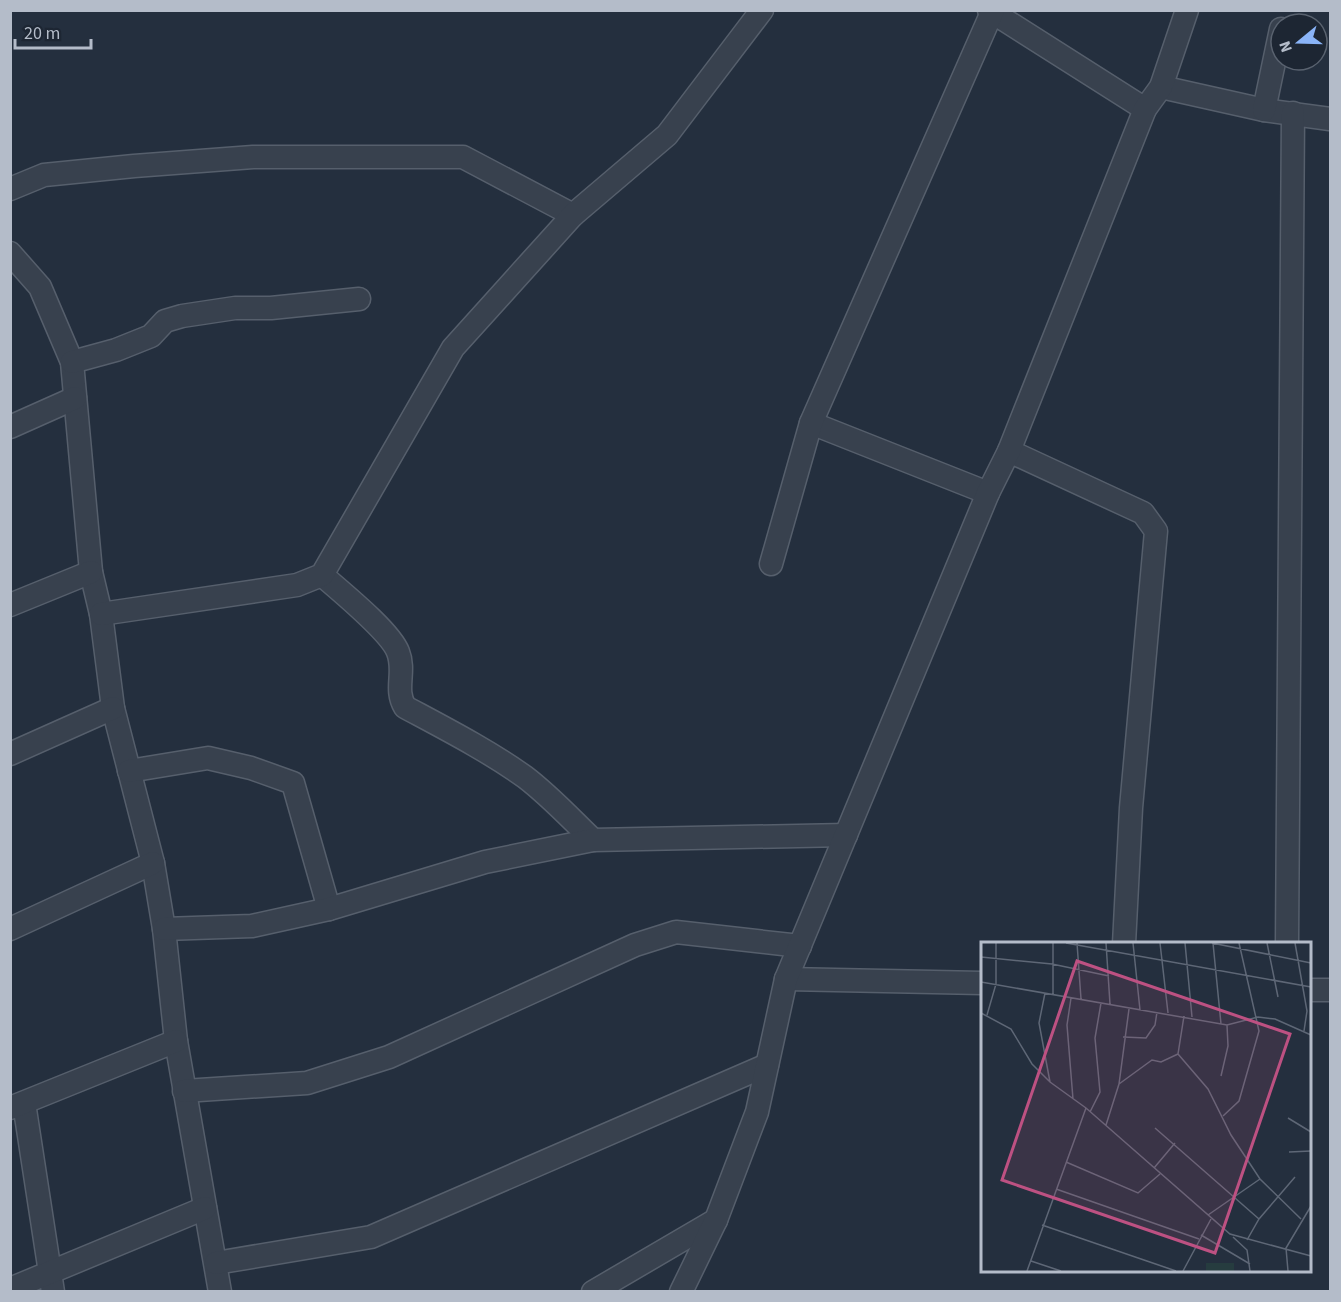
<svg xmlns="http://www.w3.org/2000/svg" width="1341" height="1302" viewBox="0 0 1341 1302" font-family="'Source Sans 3',sans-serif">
<rect width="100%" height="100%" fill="#242f3e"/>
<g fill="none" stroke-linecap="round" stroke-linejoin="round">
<g stroke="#565f6c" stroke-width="25">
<g id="minor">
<path d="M 989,10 L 1145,109"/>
<path d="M 1161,87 L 1264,110 L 1330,119"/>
<path d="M 1264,110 L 1281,29"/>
<path d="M 10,189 L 44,175 L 134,166 L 253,157 L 463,157 L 573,215"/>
<path d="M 10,253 L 40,287 L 72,362 L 91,572 L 101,614 L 113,708 L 153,863 L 164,929 L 176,1041 L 220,1292"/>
<path d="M 72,362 L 116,350 L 151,336 L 165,321 L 182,316 L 235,308 L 271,308 L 359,299"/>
<path d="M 811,423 L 988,493"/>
<path d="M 10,427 L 75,398"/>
<path d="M 1009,451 L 1143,513 L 1156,531 L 1131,808 L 1124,944"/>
<path d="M 771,564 L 811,423 L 993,10"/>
<path d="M 322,575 C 340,591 390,631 398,652 C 406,672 394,689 405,707 C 446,729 487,750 525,777 C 550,796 571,819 593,840"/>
<path d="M 10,605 L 91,572"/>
<path d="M 101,614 L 297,585 L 322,575 L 453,348 L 573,215 L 667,135 L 762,10"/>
<path d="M 10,754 L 113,708"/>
<path d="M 129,771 L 208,758 L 251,768 L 293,783 L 329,909"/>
<path d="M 10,929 L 153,863"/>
<path d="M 164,929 L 252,926 L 329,909 L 485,862 L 593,840 L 846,835"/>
<path d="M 1287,944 L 1293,113"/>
<path d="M 786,979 L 982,983"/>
<path d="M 1310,990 L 1330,990"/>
<path d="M 184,1091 L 307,1083 L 389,1057 L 635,945 L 676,932 L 800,946"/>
<path d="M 24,1103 L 53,1292"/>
<path d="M 10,1108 L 176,1041"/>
<path d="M 216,1263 L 371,1237 L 767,1065"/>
<path d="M 10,1289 L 205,1208"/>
<path d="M 593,1292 L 716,1220"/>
<path d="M 681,1292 L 716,1220 L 757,1112 L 786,979 L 988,493 L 1009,451 L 1145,109 L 1161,87 L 1187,10"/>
</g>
</g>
<use href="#minor" stroke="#38414e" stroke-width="22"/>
</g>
<g transform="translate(981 942)">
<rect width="330" height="330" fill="#242f3e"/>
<path d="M 225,321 L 253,321 L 253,329 L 225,329 Z" fill="#263c3f"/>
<path fill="none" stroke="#5e6776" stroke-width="1.5" d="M 72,1 L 72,53M 85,1 L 330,45M 96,1 L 100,57M 125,1 L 129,62M 152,1 L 159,68M 179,1 L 187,71M 204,1 L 211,75M 231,1 L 330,21M 232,1 L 240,82M 286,1 L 297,55M 314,1 L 326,69 L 323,89M 0,15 L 71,22 L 128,34M 0,40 L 246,83 L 277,75 L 294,77 L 330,93M 64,51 L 58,81 L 69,140M 90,56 L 86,83 L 92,157M 0,71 L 30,87 L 51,122 L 69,140 L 105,166 L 249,292 L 330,314M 6,73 L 15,42 L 15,1M 203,74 L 197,112 L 227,147 L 250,193 L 279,237 L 320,277M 142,95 L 165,96 L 174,83 L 176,70M 240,134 L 247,104 L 246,83M 138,142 L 171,118 L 180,120 L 197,112M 109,170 L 119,150 L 114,96 L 120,61M 242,174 L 258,159 L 278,89 L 258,1M 307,176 L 330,190M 125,183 L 138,142 L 148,67M 174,186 L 278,277M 308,210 L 330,209M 85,220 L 157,251 L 179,232M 173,226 L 194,201M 75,247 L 218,297M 227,273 L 279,237M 61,283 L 195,329M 220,293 L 269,322M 252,295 L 266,308 L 269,329M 266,298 L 278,277 L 314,235M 50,319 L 80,329M 46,329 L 105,166M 202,329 L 230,277M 307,329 L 305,306 L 330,264"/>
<path fill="#bd5182" fill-opacity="0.15" stroke="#bd5182" stroke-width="3" d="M 96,19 L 309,92 L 234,311 L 21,238 Z"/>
<rect width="330" height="330" fill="none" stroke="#b4bcc9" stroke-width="3"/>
</g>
<rect width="1341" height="1302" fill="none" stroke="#b4bcc9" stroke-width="24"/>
<g transform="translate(1299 42) rotate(251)"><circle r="28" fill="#1d2633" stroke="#59626f" stroke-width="1.5"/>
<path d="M0-4.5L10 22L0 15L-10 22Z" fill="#8ab4f8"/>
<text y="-9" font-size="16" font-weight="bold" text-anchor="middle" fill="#b4bcc9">N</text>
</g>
<path d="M15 39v9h76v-9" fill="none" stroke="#b4bcc9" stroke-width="3"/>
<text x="24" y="39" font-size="18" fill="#b4bcc9" stroke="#1d2633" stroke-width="4.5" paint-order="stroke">20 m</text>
</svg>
